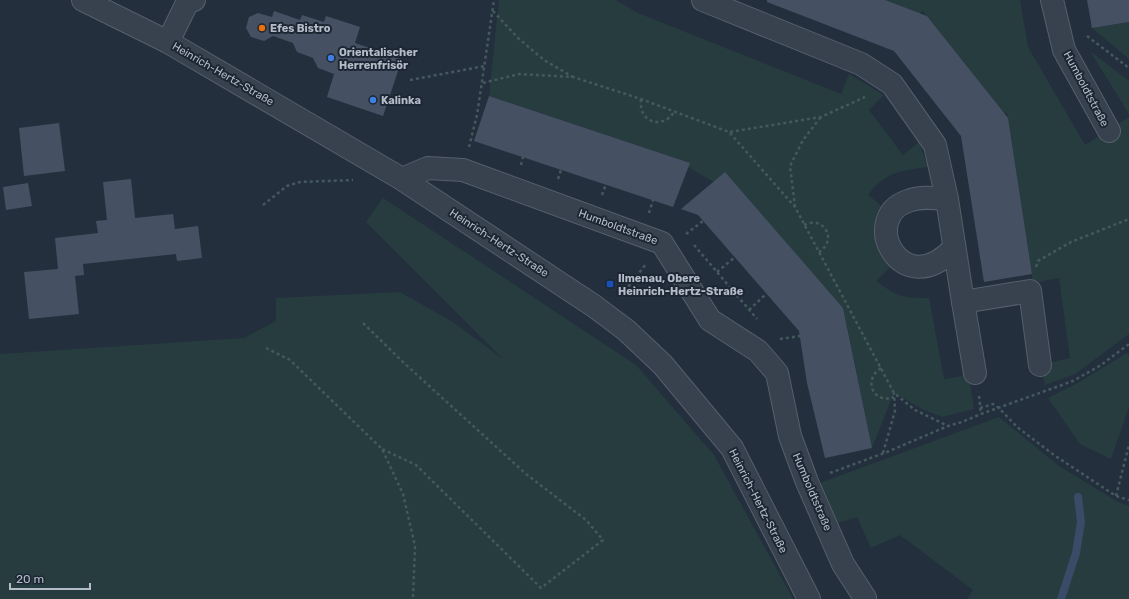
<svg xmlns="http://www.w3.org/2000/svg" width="1129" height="599" viewBox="0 0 1129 599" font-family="Rubik,sans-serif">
<rect width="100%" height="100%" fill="#242f3e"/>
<g fill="#263c3f">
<path d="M 499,0 L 616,0 L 638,13 L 841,94 L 849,74 L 884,95 L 869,110 L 903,155 L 919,142 L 928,167 C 900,171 886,171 868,195 L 883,207 C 876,221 871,240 880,254 C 883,258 888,262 891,266 L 876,281 C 898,297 903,298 929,298 L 944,379 L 969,375 L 974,409 L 942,417 L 922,409 L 894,393 L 872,448 L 843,307 L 828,310 L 714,182 L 688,167 L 689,163 L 489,96 Z"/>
<path d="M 882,0 L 1020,0 L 1028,47 L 1085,145 L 1129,117 L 1129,334 L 1075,374 L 1045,385 L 1040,365 L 1070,358 L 1059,278 L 1032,283 L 1032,274 L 1007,113 L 993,115 L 985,89 L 923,11 L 912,19 Z"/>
<path d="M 1129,22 L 1129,59 L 1092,28 Z"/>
<path d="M 1090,51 L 1129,81 L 1129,114 Z"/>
<path d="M 383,198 L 636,365 L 714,455 L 793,599 L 0,599 L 0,354 L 244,338 L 276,321 L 276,298 L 400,292 L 453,322 L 503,359 L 366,222 Z"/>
<path d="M 1127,353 L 1129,355 L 1129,407 L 1111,459 L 1080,444 L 1048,398 L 1078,383 Z"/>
<path d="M 999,417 L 1059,466 L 1118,502 L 1129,506 L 1129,599 L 967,599 L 973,590 L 900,535 L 871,548 L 857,517 L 838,523 L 820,483 Z"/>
</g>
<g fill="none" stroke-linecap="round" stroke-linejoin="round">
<path stroke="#394c67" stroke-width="8" d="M 1061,599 L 1076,553 L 1081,522 L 1078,497"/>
</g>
<g fill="#455162">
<path d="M 767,0 L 885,0 L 927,16 L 1008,118 L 1032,274 L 984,282 L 961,136 L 894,51 L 767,2 Z"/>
<path d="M 1087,0 L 1129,0 L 1129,22 L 1092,28 Z"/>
<path d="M 274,11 L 300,20 L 302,15 L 324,22 L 326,16 L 360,27 L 355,43 L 402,59 L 383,116 L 327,97 L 334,74 L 318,68 L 313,58 L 297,52 L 293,43 L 273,36 L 264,41 L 251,37 L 246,28 L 249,17 L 258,13 L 272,17 Z"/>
<path d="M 489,96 L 690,163 L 673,207 L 474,141 Z"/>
<path d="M 59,123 L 65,171 L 24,176 L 19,128 Z"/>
<path d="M 725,172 L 843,308 L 872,448 L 825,458 L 807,383 L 799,331 L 698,215 L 681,209 Z"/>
<path d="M 131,179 L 135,218 L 173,214 L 175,229 L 198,226 L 202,258 L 177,261 L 176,254 L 83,264 L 84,275 L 75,276 L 79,314 L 29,319 L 24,272 L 58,269 L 55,238 L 98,233 L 96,221 L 107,220 L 103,182 Z"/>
<path d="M 28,183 L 32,206 L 6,210 L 3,187 Z"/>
</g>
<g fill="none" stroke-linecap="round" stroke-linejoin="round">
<g stroke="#565f6c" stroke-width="24">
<g id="street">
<path d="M 83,0 L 168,42 L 402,179 L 594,306 L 626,330 L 663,365 L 732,448 L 809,599"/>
<path d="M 703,0 L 861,64 L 892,84 L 935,145 L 947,199 L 963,302 L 975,373"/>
<path d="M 1052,0 L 1064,50 L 1109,131"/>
<path d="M 168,42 L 187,3 L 194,0"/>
<path d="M 402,179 L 428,168 L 463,170 L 662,243 L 710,320 L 758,351 L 777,373 L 790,436 L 807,482 L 843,564 L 865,598 L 863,599"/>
<path d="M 947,199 C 934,198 920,196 908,201 C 858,218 902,304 954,248"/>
<path d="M 963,302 L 1030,291 L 1040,365"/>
</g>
</g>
<g stroke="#44595c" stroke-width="2.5" stroke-dasharray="3 3" stroke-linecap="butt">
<path d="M 493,11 L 518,38 L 544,60 L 573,77"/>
<path d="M 1087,36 L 1129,68"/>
<path d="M 410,80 L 485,66"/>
<path d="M 483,83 L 519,74 L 573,77 L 641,99 L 729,132 L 795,207 L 894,393 L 915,410 L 948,426"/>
<path d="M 641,99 C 638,122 662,131 675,111"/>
<path d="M 730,132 L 821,117 L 865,97"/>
<path d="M 469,147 L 477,115 L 494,0"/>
<path d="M 521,165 L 523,157"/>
<path d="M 558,179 L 561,170"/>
<path d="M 602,195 L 606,184"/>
<path d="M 263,205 L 287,186 L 300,182 L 353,180"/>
<path d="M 795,207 L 790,166 L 803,140 L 821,117"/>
<path d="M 649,213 L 653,200"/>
<path d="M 804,225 C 824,215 838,240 819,252"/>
<path d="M 686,234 L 703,221"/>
<path d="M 694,245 L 757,319"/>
<path d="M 1036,267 L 1038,261 L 1071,242 L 1129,219"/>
<path d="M 717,272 L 735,257"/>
<path d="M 621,296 L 646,264"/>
<path d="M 749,310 L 766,294"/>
<path d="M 363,323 L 404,363 L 526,474 L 586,520 L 603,540 L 541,588 L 416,465 L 382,449"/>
<path d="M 780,339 L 800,336"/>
<path d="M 266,348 L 290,360 L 382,449 L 403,494 L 415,546 L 413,599"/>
<path d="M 881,368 C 862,380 874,405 894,397"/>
<path d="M 979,396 L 981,414"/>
<path d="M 980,408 L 993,404 L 999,408 L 1017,427 L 1054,455 L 1116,496 L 1129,500"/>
<path d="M 883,453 L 895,411 L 894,393"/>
<path d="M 830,473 L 887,452 L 948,426 L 962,422 L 981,414 L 1073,381 L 1101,365 L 1129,344"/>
<path d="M 1116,496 L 1129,445"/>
</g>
<use href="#street" stroke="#38414e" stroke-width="22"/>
</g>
<circle fill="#e8710a" stroke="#1d2633" stroke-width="1.5" cx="262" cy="28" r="4"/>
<g fill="#3f7fe0" stroke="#1d2633" stroke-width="1.5">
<circle cx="331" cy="58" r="4"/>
<circle cx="373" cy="100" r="4"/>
</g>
<rect fill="#1a4fb4" stroke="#1d2633" stroke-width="1.5" x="606" y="280" width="8" height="8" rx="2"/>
<g text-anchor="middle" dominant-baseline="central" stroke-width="4" stroke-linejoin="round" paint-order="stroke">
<g font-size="11" font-weight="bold" fill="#b4bcc9" stroke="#1d2633" text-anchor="start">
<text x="270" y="28">Efes Bistro</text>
<text x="339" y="52">Orientalischer<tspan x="339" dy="13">Herrenfrisör</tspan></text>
<text x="381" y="100">Kalinka</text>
<text x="618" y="278">Ilmenau, Obere<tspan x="618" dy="13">Heinrich-Hertz-Straße</tspan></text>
</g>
<g font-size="11" fill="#b4bcc9" stroke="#1d2633">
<text transform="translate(223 74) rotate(30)">Heinrich-Hertz-Straße</text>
<text transform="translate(1086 89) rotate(62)">Humboldtstraße</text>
<text transform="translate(618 227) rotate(20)">Humboldtstraße</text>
<text transform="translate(499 243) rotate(33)">Heinrich-Hertz-Straße</text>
<text transform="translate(812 492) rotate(67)">Humboldtstraße</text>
<text transform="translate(758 501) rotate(63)">Heinrich-Hertz-Straße</text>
</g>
</g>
<path d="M10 583v6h80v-6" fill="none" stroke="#b4bcc9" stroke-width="2"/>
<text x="16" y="583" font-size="12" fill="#b4bcc9" stroke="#1d2633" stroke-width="3" paint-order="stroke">20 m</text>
</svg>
